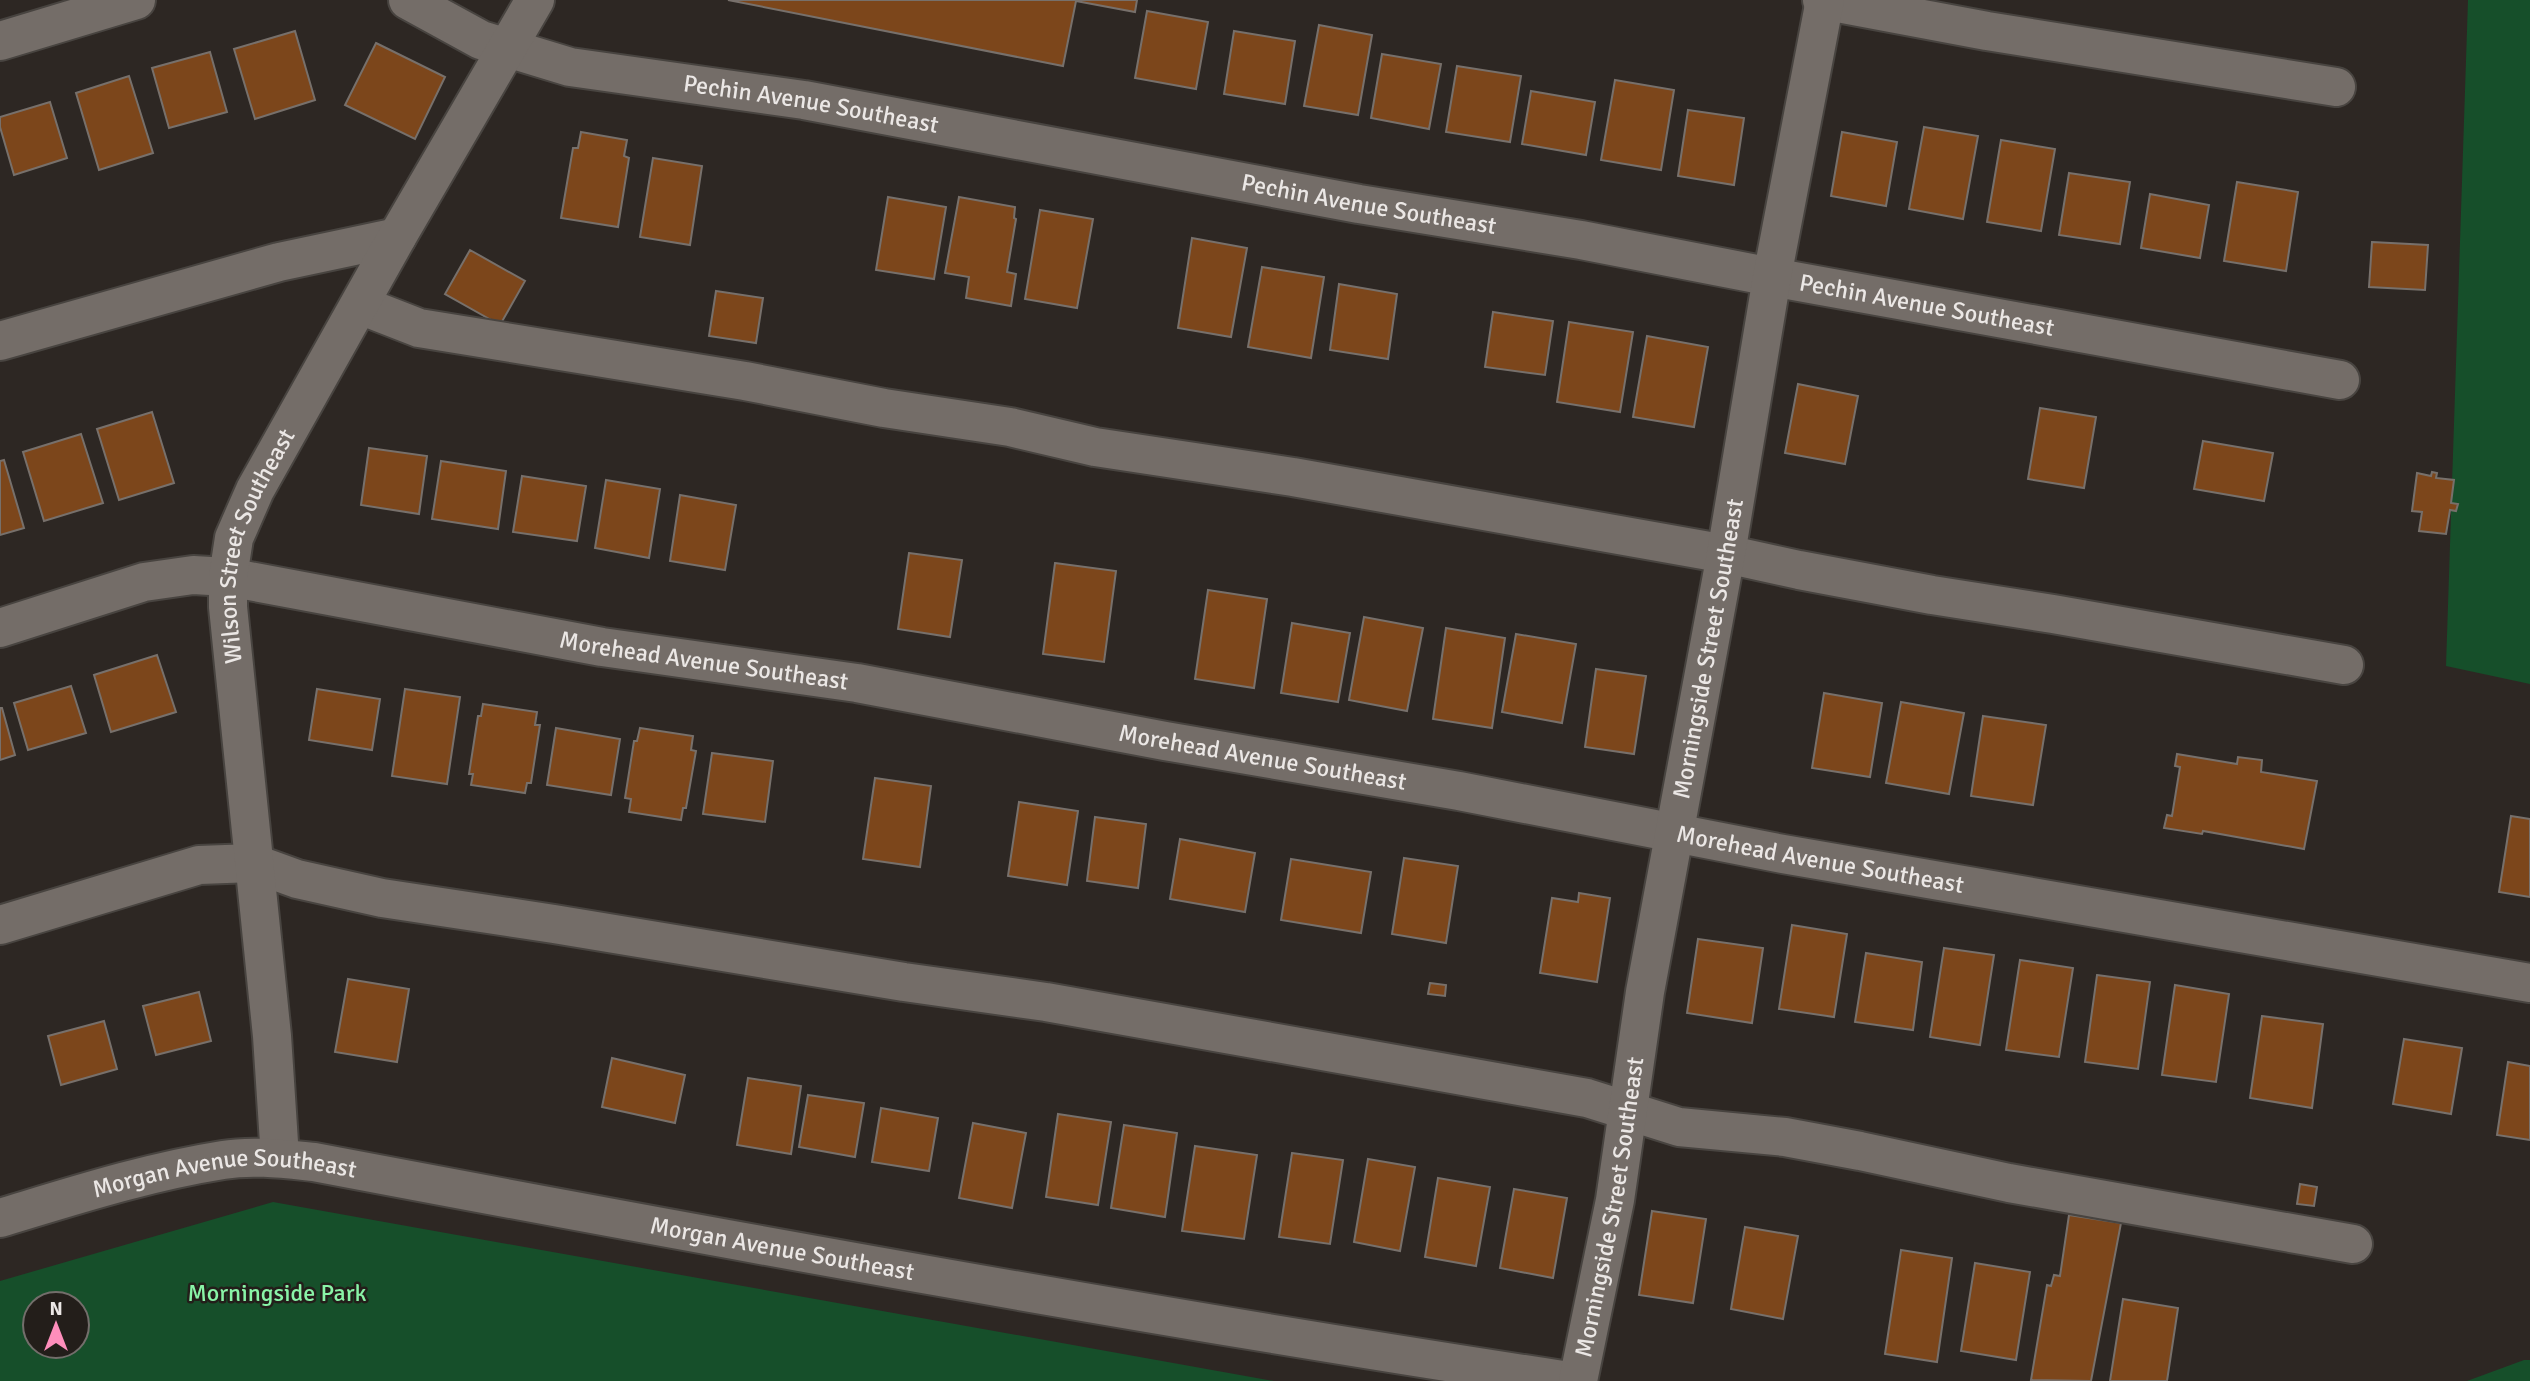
<svg xmlns="http://www.w3.org/2000/svg" width="2530" height="1381" viewBox="0 0 2530 1381" font-family="Signika,sans-serif">
<rect width="100%" height="100%" fill="#2d2723"/>
<g fill="#164f2a" fill-rule="evenodd">
<path d="M 2468,0 L 2530,0 L 2530,684 L 2446,666 Z"/>
<path d="M 273,1202 L 1274,1381 L 0,1381 L 0,1281 ZM 35,1304 L 77,1304 L 77,1346 L 35,1346 Z"/>
<path d="M 2524,1360 L 2530,1360 L 2530,1381 L 2467,1381 Z"/>
</g>
<g fill="#7c461b" stroke="#77706b" stroke-width="2">
<path d="M 728,0 L 1137,0 L 1135,12 L 1076,1 L 1063,66 Z"/>
<path d="M 1147,11 L 1208,22 L 1196,89 L 1135,78 Z"/>
<path d="M 1319,25 L 1372,35 L 1358,115 L 1304,106 Z"/>
<path d="M 295,31 L 315,100 L 255,119 L 234,49 Z"/>
<path d="M 1234,31 L 1295,41 L 1285,104 L 1224,94 Z"/>
<path d="M 376,43 L 445,77 L 415,139 L 345,105 Z"/>
<path d="M 210,52 L 227,112 L 169,128 L 152,68 Z"/>
<path d="M 1382,54 L 1441,64 L 1429,129 L 1371,118 Z"/>
<path d="M 1457,66 L 1521,76 L 1510,142 L 1446,132 Z"/>
<path d="M 129,76 L 153,153 L 99,170 L 76,93 Z"/>
<path d="M 1615,80 L 1674,90 L 1661,170 L 1601,160 Z"/>
<path d="M 1531,91 L 1595,102 L 1586,155 L 1522,144 Z"/>
<path d="M 50,102 L 67,158 L 14,175 L 0,127 L 0,117 Z"/>
<path d="M 1688,110 L 1744,118 L 1734,185 L 1678,176 Z"/>
<path d="M 1924,127 L 1978,136 L 1963,219 L 1909,209 Z"/>
<path d="M 581,132 L 627,140 L 624,156 L 629,158 L 618,227 L 561,218 L 573,148 L 578,148 Z"/>
<path d="M 1842,132 L 1897,142 L 1886,206 L 1831,196 Z"/>
<path d="M 2001,140 L 2055,149 L 2041,231 L 1987,222 Z"/>
<path d="M 653,158 L 702,166 L 690,245 L 640,237 Z"/>
<path d="M 2069,173 L 2130,182 L 2120,244 L 2059,235 Z"/>
<path d="M 2237,182 L 2298,192 L 2286,271 L 2224,261 Z"/>
<path d="M 2150,194 L 2209,205 L 2200,258 L 2141,248 Z"/>
<path d="M 888,197 L 946,207 L 934,279 L 876,270 Z"/>
<path d="M 959,197 L 1015,207 L 1014,218 L 1016,219 L 1007,272 L 1016,274 L 1011,306 L 966,298 L 969,277 L 945,273 Z"/>
<path d="M 1040,210 L 1093,219 L 1077,308 L 1025,299 Z"/>
<path d="M 1192,238 L 1247,248 L 1231,337 L 1178,328 Z"/>
<path d="M 2372,242 L 2428,245 L 2425,290 L 2369,287 Z"/>
<path d="M 470,250 L 525,281 L 500,325 L 445,294 Z"/>
<path d="M 1262,267 L 1324,277 L 1311,358 L 1248,347 Z"/>
<path d="M 1339,284 L 1397,294 L 1388,359 L 1330,350 Z"/>
<path d="M 716,291 L 763,298 L 756,343 L 709,336 Z"/>
<path d="M 1493,312 L 1553,321 L 1545,375 L 1485,367 Z"/>
<path d="M 1569,322 L 1633,332 L 1620,412 L 1557,402 Z"/>
<path d="M 1647,336 L 1708,347 L 1694,427 L 1633,417 Z"/>
<path d="M 1798,384 L 1858,396 L 1845,464 L 1785,453 Z"/>
<path d="M 2040,408 L 2096,417 L 2084,488 L 2028,479 Z"/>
<path d="M 152,412 L 174,483 L 119,500 L 97,429 Z"/>
<path d="M 81,434 L 103,503 L 44,521 L 23,452 Z"/>
<path d="M 2203,441 L 2273,453 L 2264,501 L 2194,489 Z"/>
<path d="M 369,448 L 427,456 L 419,514 L 361,505 Z"/>
<path d="M 4,460 L 24,528 L 0,535 L 0,461 Z"/>
<path d="M 441,461 L 506,471 L 498,529 L 432,519 Z"/>
<path d="M 2432,472 L 2437,473 L 2436,478 L 2454,480 L 2451,503 L 2458,504 L 2456,511 L 2450,510 L 2446,534 L 2419,531 L 2422,512 L 2412,511 L 2417,473 L 2431,476 Z"/>
<path d="M 522,476 L 586,486 L 577,541 L 513,532 Z"/>
<path d="M 606,480 L 660,489 L 649,558 L 595,548 Z"/>
<path d="M 680,495 L 736,505 L 725,570 L 670,561 Z"/>
<path d="M 909,553 L 962,560 L 950,637 L 898,629 Z"/>
<path d="M 1055,563 L 1116,571 L 1104,662 L 1043,654 Z"/>
<path d="M 1208,590 L 1267,599 L 1254,688 L 1195,679 Z"/>
<path d="M 1364,617 L 1423,628 L 1407,711 L 1349,700 Z"/>
<path d="M 1292,623 L 1350,633 L 1338,702 L 1281,693 Z"/>
<path d="M 1446,628 L 1505,638 L 1492,728 L 1433,719 Z"/>
<path d="M 1516,634 L 1576,644 L 1562,723 L 1502,712 Z"/>
<path d="M 157,655 L 176,712 L 111,732 L 94,675 Z"/>
<path d="M 1596,669 L 1646,676 L 1634,754 L 1585,747 Z"/>
<path d="M 71,686 L 86,733 L 28,750 L 14,703 Z"/>
<path d="M 317,689 L 380,699 L 372,750 L 309,740 Z"/>
<path d="M 405,689 L 460,697 L 447,784 L 392,776 Z"/>
<path d="M 1824,693 L 1882,703 L 1870,777 L 1812,768 Z"/>
<path d="M 1901,702 L 1964,713 L 1949,794 L 1886,783 Z"/>
<path d="M 483,704 L 537,712 L 535,725 L 540,725 L 531,783 L 527,783 L 525,793 L 471,785 L 473,774 L 469,774 L 478,716 L 481,716 Z"/>
<path d="M 0,708 L 2,708 L 15,755 L 0,760 Z"/>
<path d="M 1983,716 L 2046,725 L 2033,805 L 1971,796 Z"/>
<path d="M 556,728 L 620,739 L 611,795 L 547,785 Z"/>
<path d="M 640,728 L 693,736 L 691,750 L 696,751 L 686,808 L 683,808 L 681,820 L 629,812 L 631,799 L 625,798 L 634,741 L 637,741 Z"/>
<path d="M 712,753 L 773,761 L 765,822 L 703,814 Z"/>
<path d="M 2177,754 L 2237,764 L 2238,757 L 2262,760 L 2261,772 L 2317,781 L 2304,849 L 2203,831 L 2202,834 L 2164,828 L 2167,815 L 2172,816 L 2180,767 L 2175,766 Z"/>
<path d="M 875,778 L 931,786 L 920,867 L 863,859 Z"/>
<path d="M 1019,802 L 1078,811 L 1067,885 L 1008,876 Z"/>
<path d="M 2511,816 L 2530,819 L 2530,897 L 2499,892 Z"/>
<path d="M 1095,817 L 1146,824 L 1138,888 L 1087,881 Z"/>
<path d="M 1180,839 L 1255,853 L 1245,912 L 1170,899 Z"/>
<path d="M 1404,858 L 1458,866 L 1446,943 L 1392,934 Z"/>
<path d="M 1291,859 L 1371,872 L 1361,933 L 1281,920 Z"/>
<path d="M 1579,893 L 1610,898 L 1597,982 L 1540,973 L 1552,898 L 1578,902 Z"/>
<path d="M 1792,925 L 1847,934 L 1834,1017 L 1779,1009 Z"/>
<path d="M 1698,939 L 1763,948 L 1752,1023 L 1687,1013 Z"/>
<path d="M 1944,948 L 1994,955 L 1980,1045 L 1930,1037 Z"/>
<path d="M 1866,953 L 1922,962 L 1913,1030 L 1855,1022 Z"/>
<path d="M 2020,960 L 2073,968 L 2059,1057 L 2006,1050 Z"/>
<path d="M 2097,975 L 2150,982 L 2138,1069 L 2085,1062 Z"/>
<path d="M 348,979 L 409,989 L 397,1062 L 335,1052 Z"/>
<path d="M 1430,983 L 1446,985 L 1445,996 L 1428,994 Z"/>
<path d="M 2175,985 L 2229,994 L 2216,1082 L 2162,1075 Z"/>
<path d="M 199,992 L 211,1041 L 156,1055 L 143,1006 Z"/>
<path d="M 2262,1016 L 2323,1024 L 2312,1108 L 2250,1098 Z"/>
<path d="M 104,1021 L 117,1069 L 61,1085 L 48,1036 Z"/>
<path d="M 2404,1039 L 2462,1048 L 2451,1114 L 2393,1104 Z"/>
<path d="M 612,1058 L 685,1075 L 675,1123 L 602,1107 Z"/>
<path d="M 2508,1062 L 2530,1066 L 2530,1140 L 2497,1135 Z"/>
<path d="M 748,1078 L 801,1086 L 791,1154 L 737,1145 Z"/>
<path d="M 808,1095 L 864,1103 L 855,1157 L 799,1147 Z"/>
<path d="M 881,1108 L 938,1118 L 929,1171 L 872,1162 Z"/>
<path d="M 1058,1114 L 1111,1122 L 1098,1205 L 1046,1197 Z"/>
<path d="M 973,1123 L 1026,1133 L 1012,1208 L 959,1198 Z"/>
<path d="M 1124,1125 L 1177,1133 L 1165,1217 L 1111,1208 Z"/>
<path d="M 1195,1146 L 1257,1155 L 1244,1239 L 1182,1231 Z"/>
<path d="M 1292,1153 L 1343,1160 L 1330,1244 L 1279,1237 Z"/>
<path d="M 1368,1159 L 1415,1167 L 1400,1251 L 1354,1242 Z"/>
<path d="M 1438,1178 L 1490,1187 L 1476,1266 L 1425,1257 Z"/>
<path d="M 2300,1184 L 2317,1187 L 2314,1206 L 2297,1204 Z"/>
<path d="M 1514,1189 L 1567,1198 L 1553,1278 L 1500,1268 Z"/>
<path d="M 1652,1211 L 1706,1219 L 1693,1303 L 1639,1295 Z"/>
<path d="M 2069,1215 L 2121,1223 L 2091,1381 L 2031,1380 L 2047,1285 L 2051,1286 L 2054,1275 L 2060,1276 Z"/>
<path d="M 1745,1227 L 1798,1236 L 1783,1319 L 1731,1309 Z"/>
<path d="M 1901,1250 L 1952,1258 L 1937,1362 L 1885,1354 Z"/>
<path d="M 1975,1263 L 2030,1272 L 2016,1360 L 1961,1351 Z"/>
<path d="M 2123,1299 L 2178,1308 L 2167,1381 L 2110,1381 Z"/>
</g>
<g fill="none" stroke-linecap="round" stroke-linejoin="round">
<g stroke="#484440" stroke-width="42">
<g id="minor">
<path id="s1" d="M 408,0 L 481,40 L 570,67 L 804,100 L 1359,204 L 1581,240 L 1772,277 L 2340,380"/>
<path d="M 1822,0 L 1987,31 L 2336,87"/>
<path d="M 0,41 L 136,0"/>
<path d="M 360,305 L 419,328 L 745,381 L 884,408 L 1010,427 L 1095,447 L 1293,477 L 1726,554 L 1799,570 L 1932,595 L 2053,614 L 2344,665"/>
<path d="M 0,341 L 279,262 L 397,237"/>
<path id="s2" d="M 0,628 L 144,582 L 193,575 L 228,577 L 602,647 L 857,683 L 1165,741 L 1459,791 L 1783,854 L 2530,983"/>
<path d="M 0,925 L 199,865 L 253,863 L 297,879 L 382,898 L 554,924 L 904,982 L 1046,1002 L 1587,1098 L 1679,1127 L 1785,1137 L 1860,1151 L 2009,1183 L 2353,1244"/>
<path id="s3" d="M 280,1158 L 272,1036 L 228,607 L 228,577 L 234,538 L 255,490 L 397,237 L 535,0"/>
<path id="s4" d="M 0,1218 C 73,1196 147,1172 223,1160 C 252,1155 284,1159 314,1162 C 731,1241 1149,1317 1569,1381"/>
<path id="s5" d="M 1578,1381 L 1615,1200 L 1645,992 L 1726,554 L 1772,277 L 1825,0"/>
</g>
</g>
<use href="#minor" stroke="#746d68" stroke-width="38"/>
</g>
<g text-anchor="middle" dominant-baseline="central" stroke-width="5" stroke-linejoin="round" paint-order="stroke">
<g font-size="24" fill="#ebe7e5" stroke="#231e1a">
<text stroke="none"><textPath href="#s1" startOffset="420">Pechin Avenue Southeast</textPath></text>
<text stroke="none"><textPath href="#s1" startOffset="987">Pechin Avenue Southeast</textPath></text>
<text stroke="none"><textPath href="#s1" startOffset="1554">Pechin Avenue Southeast</textPath></text>
<text stroke="none"><textPath href="#s3" startOffset="620">Wilson Street Southeast</textPath></text>
<text stroke="none"><textPath href="#s5" startOffset="744">Morningside Street Southeast</textPath></text>
<text stroke="none"><textPath href="#s2" startOffset="719">Morehead Avenue Southeast</textPath></text>
<text stroke="none"><textPath href="#s2" startOffset="1286">Morehead Avenue Southeast</textPath></text>
<text stroke="none"><textPath href="#s2" startOffset="1853">Morehead Avenue Southeast</textPath></text>
<text stroke="none"><textPath href="#s4" startOffset="231">Morgan Avenue Southeast</textPath></text>
<text stroke="none"><textPath href="#s5" startOffset="177">Morningside Street Southeast</textPath></text>
<text stroke="none"><textPath href="#s4" startOffset="798">Morgan Avenue Southeast</textPath></text>
</g>
<g font-size="24" fill="#89f4a7" stroke="#231e1a">
<text x="277" y="1293">Morningside Park</text>
</g>
</g>
<g transform="translate(56 1325)"><circle r="33" fill="#231e1a" stroke="#736e6b" stroke-width="2"/>
<path d="M0-5L12 26L0 18L-12 26Z" fill="#fe8ebb"/>
<text y="-10" font-size="19" font-weight="bold" text-anchor="middle" fill="#ebe7e5">N</text>
</g>
</svg>
